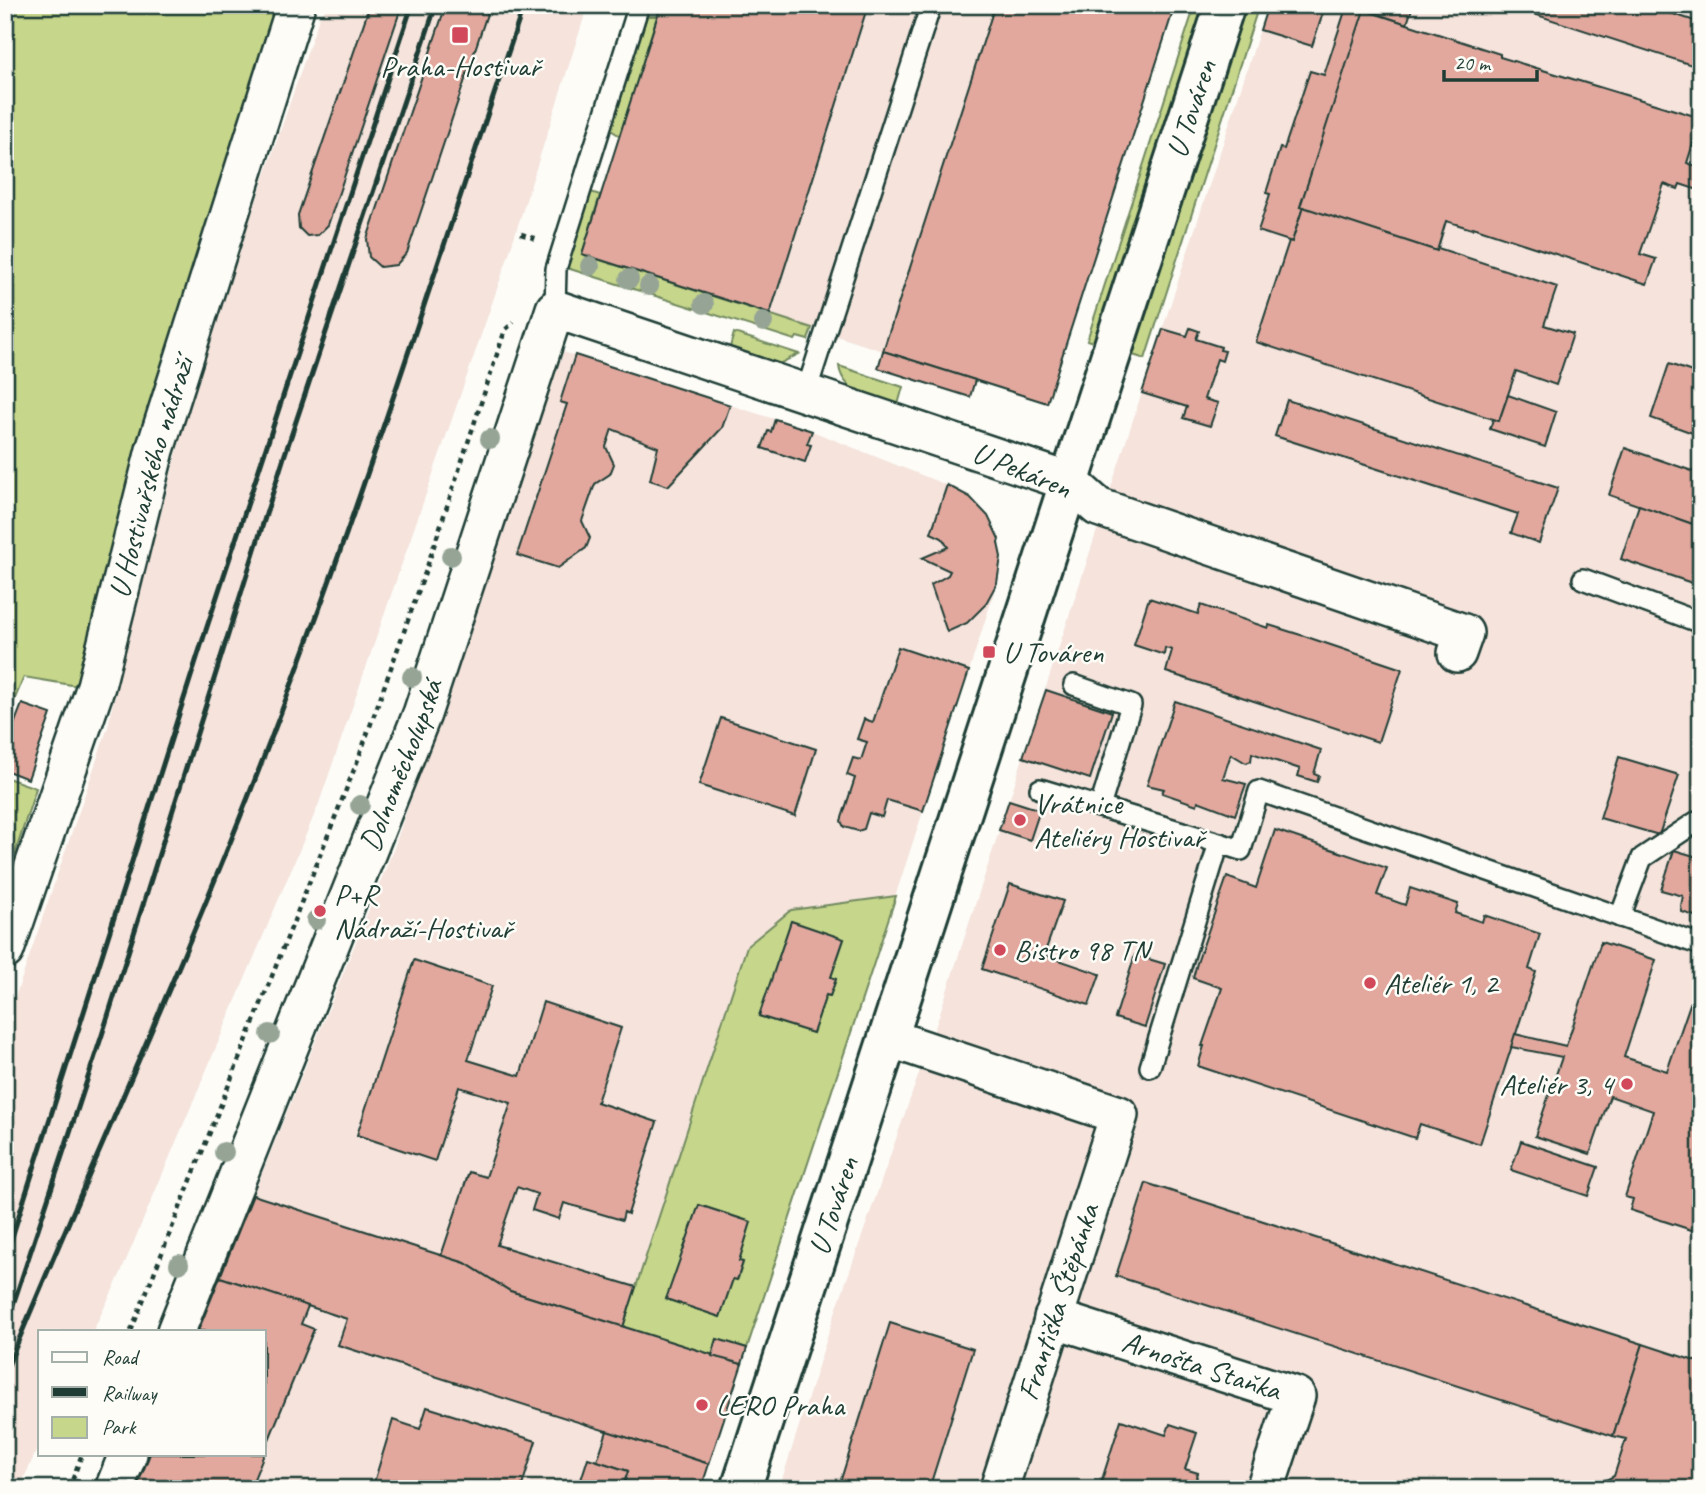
<svg xmlns="http://www.w3.org/2000/svg" width="1706" height="1494" viewBox="0 0 1706 1494" font-family="Caveat,sans-serif">
<rect width="100%" height="100%" fill="#fdfcf7"/>
<filter id="ink" filterUnits="userSpaceOnUse"><feTurbulence type="fractalNoise" baseFrequency=".0143" numOctaves="2"/><feDisplacementMap in="SourceGraphic" scale="14" xChannelSelector="R" yChannelSelector="G"/><feConvolveMatrix kernelMatrix="1 2 1 2 8 2 1 2 1" color-interpolation-filters="sRGB"/></filter>
<g filter="url(#ink)">
<g fill="#f5e3dc">
<path d="M 329,5 L 588,5 L 506,263 L 318,806 L 119,1277 L 93,1331 L 40,1331 L 40,1443 L 19,1489 L 5,1489 L 5,1027 L 108,727 L 120,670 L 198,371 L 319,18 Z"/>
<path d="M 661,5 L 1175,5 L 1047,403 L 976,380 L 970,397 L 878,368 L 883,351 L 582,254 Z"/>
<path d="M 1268,5 L 1677,5 L 1701,13 L 1701,1489 L 779,1489 L 834,1316 L 936,1025 Z"/>
<path d="M 563,352 L 812,431 L 946,485 L 970,497 L 988,516 L 999,539 L 998,543 L 1001,554 L 997,583 L 969,671 L 701,1489 L 136,1489 L 150,1454 L 264,1454 L 264,1331 L 198,1331 L 394,848 Z"/>
</g>
<g fill="#c6d68b" stroke="#728a60" stroke-width="2" fill-rule="evenodd">
<path d="M 5,5 L 277,5 L 141,430 L 78,686 L 24,677 L 5,722 Z"/>
<path d="M 1195,5 L 1208,5 L 1099,344 L 1087,340 Z"/>
<path d="M 1246,5 L 1259,5 L 1145,359 L 1133,355 Z"/>
<path d="M 647,16 L 657,16 L 620,136 L 611,130 Z"/>
<path d="M 591,192 L 600,195 L 582,254 L 812,328 L 808,340 L 797,337 L 795,340 L 567,268 Z"/>
<path d="M 734,333 L 799,354 L 777,365 L 728,354 Z"/>
<path d="M 839,366 L 903,387 L 897,408 C 875,399 842,393 839,366 Z"/>
<path d="M 5,777 L 36,788 L 5,885 Z"/>
<path d="M 896,896 L 747,1348 L 717,1339 L 712,1356 L 623,1327 L 747,946 L 791,910 ZM 791,921 L 844,939 L 831,977 L 836,979 L 830,996 L 826,995 L 813,1033 L 759,1016 ZM 699,1205 L 751,1222 L 739,1261 L 743,1263 L 738,1279 L 733,1279 L 720,1317 L 667,1299 Z"/>
</g>
<g fill="#e2a89e" stroke="#1f3d34" stroke-width="2">
<path d="M 370,5 L 402,5 L 328,225 L 318,235 L 307,236 L 299,228 L 298,215 Z"/>
<path d="M 446,5 L 490,5 L 407,253 L 396,265 L 380,267 L 369,257 L 367,239 Z"/>
<path d="M 661,5 L 868,5 L 770,314 L 582,254 Z"/>
<path d="M 995,5 L 1175,5 L 1047,403 L 883,351 Z"/>
<path d="M 1268,5 L 1325,7 L 1312,46 L 1260,30 Z"/>
<path d="M 1347,5 L 1367,6 L 1300,207 L 1303,207 L 1292,242 L 1258,231 L 1270,194 L 1266,193 L 1280,148 L 1284,149 L 1310,71 L 1324,75 Z"/>
<path d="M 1370,5 L 1413,5 L 1407,24 L 1368,11 Z"/>
<path d="M 1506,5 L 1646,5 L 1701,23 L 1701,68 Z"/>
<path d="M 1364,10 L 1500,54 L 1500,57 L 1701,118 L 1687,163 L 1701,168 L 1698,190 L 1680,184 L 1678,189 L 1664,184 L 1640,254 L 1656,259 L 1647,284 L 1473,227 L 1472,229 L 1446,221 L 1437,251 L 1300,207 Z"/>
<path d="M 1303,207 L 1437,251 L 1438,248 L 1557,287 L 1544,325 L 1573,334 L 1556,385 L 1516,371 L 1499,421 L 1256,342 L 1289,241 L 1292,242 Z"/>
<path d="M 1190,328 L 1199,331 L 1196,339 L 1221,347 L 1220,350 L 1225,351 L 1222,361 L 1217,359 L 1204,399 L 1218,403 L 1210,426 L 1183,418 L 1187,407 L 1142,393 L 1163,329 L 1187,336 Z"/>
<path d="M 883,351 L 975,380 L 970,397 L 878,368 Z"/>
<path d="M 575,355 L 730,405 L 722,428 L 668,486 L 650,480 L 658,447 L 612,429 L 606,447 L 614,464 L 610,474 L 595,484 L 582,521 L 590,538 L 586,548 L 558,568 L 517,555 L 567,404 L 560,402 Z"/>
<path d="M 1669,364 L 1701,375 L 1701,436 L 1651,418 Z"/>
<path d="M 1508,395 L 1556,412 L 1545,447 L 1490,429 L 1493,419 L 1499,421 Z"/>
<path d="M 1287,400 L 1558,488 L 1539,543 L 1511,533 L 1518,514 L 1275,436 Z"/>
<path d="M 775,419 L 812,431 L 807,444 L 811,445 L 805,462 L 762,448 L 768,431 L 771,432 Z"/>
<path d="M 1625,448 L 1701,474 L 1701,527 L 1609,495 Z"/>
<path d="M 947,485 L 970,497 L 988,516 L 999,539 L 998,543 L 1001,557 L 997,583 L 985,605 L 967,623 L 947,632 L 931,585 L 948,575 L 950,571 L 922,558 L 948,547 L 942,538 L 931,533 Z"/>
<path d="M 1639,505 L 1701,527 L 1701,586 L 1621,559 Z"/>
<path d="M 1149,598 L 1198,614 L 1201,605 L 1268,628 L 1269,625 L 1304,636 L 1402,669 L 1378,742 L 1166,672 L 1172,650 L 1165,648 L 1164,655 L 1134,645 Z"/>
<path d="M 898,647 L 969,671 L 923,811 L 887,800 L 882,817 L 869,813 L 864,829 L 858,831 L 844,827 L 841,821 L 855,778 L 847,775 L 853,758 L 861,760 L 867,742 L 857,739 L 864,719 L 873,722 Z"/>
<path d="M 1046,690 L 1112,712 L 1090,779 L 1023,757 Z"/>
<path d="M 1175,701 L 1321,750 L 1314,774 L 1319,776 L 1317,782 L 1298,776 L 1300,769 L 1252,753 L 1251,761 L 1246,763 L 1231,754 L 1223,778 L 1246,784 L 1235,815 L 1198,801 L 1197,805 L 1162,793 L 1164,789 L 1147,785 Z"/>
<path d="M 22,704 L 51,714 L 28,779 L 5,770 L 5,748 Z"/>
<path d="M 721,718 L 816,749 L 795,816 L 699,785 Z"/>
<path d="M 1619,757 L 1679,775 L 1659,835 L 1600,818 Z"/>
<path d="M 1009,800 L 1040,810 L 1030,840 L 999,830 Z"/>
<path d="M 1275,830 L 1387,868 L 1377,895 L 1405,905 L 1410,888 L 1458,904 L 1455,913 L 1482,922 L 1484,915 L 1540,934 L 1529,969 L 1536,972 L 1480,1144 L 1420,1124 L 1415,1138 L 1198,1066 L 1204,1046 L 1202,1046 L 1222,988 L 1193,978 L 1197,963 L 1227,877 L 1256,888 Z"/>
<path d="M 1674,850 L 1701,858 L 1701,918 L 1682,912 L 1681,906 L 1683,896 L 1661,890 Z"/>
<path d="M 1010,884 L 1063,901 L 1044,955 L 1100,974 L 1089,1005 L 982,969 Z"/>
<path d="M 791,921 L 844,939 L 831,977 L 836,979 L 830,996 L 826,995 L 813,1033 L 759,1016 Z"/>
<path d="M 1601,942 L 1656,960 L 1624,1057 L 1667,1071 L 1701,972 L 1701,1233 L 1630,1210 L 1633,1199 L 1625,1197 L 1653,1111 L 1610,1096 L 1590,1154 L 1535,1136 L 1562,1057 L 1511,1047 L 1515,1034 L 1566,1046 Z"/>
<path d="M 1135,955 L 1165,964 L 1145,1027 L 1115,1018 Z"/>
<path d="M 414,960 L 492,986 L 468,1060 L 520,1076 L 543,1002 L 621,1028 L 597,1102 L 657,1122 L 628,1214 L 624,1212 L 622,1220 L 564,1203 L 559,1219 L 532,1210 L 537,1194 L 517,1187 L 497,1245 L 636,1287 L 623,1327 L 510,1291 L 465,1263 L 441,1256 L 469,1172 L 486,1177 L 511,1103 L 459,1087 L 435,1161 L 357,1135 Z"/>
<path d="M 1521,1141 L 1598,1167 L 1588,1196 L 1511,1170 Z"/>
<path d="M 1146,1183 L 1643,1344 L 1613,1436 L 1116,1276 Z"/>
<path d="M 253,1195 L 465,1263 L 510,1291 L 742,1364 L 709,1464 L 338,1345 L 347,1319 L 220,1277 Z"/>
<path d="M 699,1205 L 751,1222 L 739,1261 L 743,1262 L 737,1280 L 733,1279 L 720,1317 L 666,1299 Z"/>
<path d="M 220,1277 L 308,1306 L 301,1324 L 314,1329 L 264,1452 L 264,1331 L 198,1331 Z"/>
<path d="M 890,1323 L 973,1349 L 929,1489 L 838,1489 Z"/>
<path d="M 717,1339 L 747,1348 L 742,1364 L 712,1356 Z"/>
<path d="M 1643,1344 L 1701,1363 L 1701,1489 L 1588,1489 L 1614,1476 L 1626,1439 L 1613,1436 Z"/>
<path d="M 427,1407 L 536,1441 L 521,1489 L 372,1489 L 393,1420 L 420,1429 Z"/>
<path d="M 1121,1420 L 1166,1435 L 1170,1424 L 1197,1433 L 1185,1469 L 1198,1473 L 1193,1489 L 1099,1489 Z"/>
<path d="M 607,1431 L 709,1464 L 701,1489 L 622,1489 L 628,1471 L 597,1461 Z"/>
<path d="M 150,1454 L 264,1454 L 250,1489 L 136,1489 Z"/>
<path d="M 588,1458 L 628,1471 L 622,1489 L 578,1489 Z"/>
</g>
<g fill="none" stroke-linecap="round" stroke-linejoin="round">
<g stroke="#1f3d34" stroke-width="24">
<g id="lane">
<path d="M 555,309 L 556,269 L 639,5"/>
<path d="M 806,392 L 931,5"/>
<path d="M 1583,579 L 1701,623"/>
<path d="M 1074,685 L 1131,705 L 1100,807"/>
<path d="M 1040,789 L 1219,843"/>
<path d="M 1620,917 L 1642,858 L 1696,822 L 1701,823"/>
<path d="M 1150,1067 L 1219,843 L 1241,850 L 1259,791 L 1701,945"/>
</g>
</g>
<g stroke="#1f3d34" stroke-width="42">
<g id="street">
<path id="s1" d="M 5,950 L 96,686 L 155,450 L 296,5"/>
<path d="M 889,1038 L 1119,1115 L 999,1489"/>
<path id="s2" d="M 1053,1318 L 1296,1396 L 1265,1489"/>
<path id="s3" d="M 176,1331 L 422,714 L 555,309 L 1070,482 L 1098,507 L 1464,633 L 1457,653"/>
<path d="M 114,1489 L 128,1454"/>
</g>
</g>
<g stroke="#1f3d34" stroke-width="44">
<g id="secondary">
<path id="s4" d="M 741,1489 L 1225,5"/>
</g>
</g>
<g stroke="#1f3d34" stroke-width="4.5" stroke-dasharray="5 5" stroke-linecap="butt">
<path d="M 521,234 L 540,240"/>
<path d="M 131,1331 L 359,757 L 426,570 L 505,330 L 514,322"/>
<path d="M 69,1489 L 82,1454"/>
</g>
<use href="#lane" stroke="#fdfcf7" stroke-width="19"/>
<use href="#street" stroke="#fdfcf7" stroke-width="37"/>
<use href="#secondary" stroke="#fdfcf7" stroke-width="38"/>
<g stroke="#1f3d34" stroke-width="5">
<path d="M 5,1259 L 204,636 L 412,5"/>
<path d="M 5,1329 L 102,1035 L 284,457 L 436,5"/>
<path d="M 5,1373 C 87,1174 178,978 256,777 C 356,523 437,263 524,5"/>
</g>
</g>
<g fill="#95a495">
<circle cx="590" cy="266" r="10"/>
<circle cx="629" cy="279" r="10"/>
<circle cx="649" cy="286" r="10"/>
<circle cx="704" cy="304" r="10"/>
<circle cx="763" cy="322" r="10"/>
<circle cx="490" cy="439" r="10"/>
<circle cx="451" cy="556" r="10"/>
<circle cx="412" cy="677" r="10"/>
<circle cx="360" cy="805" r="10"/>
<circle cx="316" cy="920" r="10"/>
<circle cx="270" cy="1034" r="10"/>
<circle cx="224" cy="1152" r="10"/>
<circle cx="179" cy="1264" r="10"/>
</g>
</g>
<g fill="#d1495b" stroke="#fdfcf7" stroke-width="2.5">
<rect x="451" y="26" width="18" height="18" rx="3.5"/>
<rect x="982" y="645" width="14" height="14" rx="3.5"/>
<circle cx="1020" cy="820" r="7"/>
<circle cx="320" cy="911" r="7"/>
<circle cx="1000" cy="950" r="7"/>
<circle cx="1370" cy="983" r="7"/>
<circle cx="1627" cy="1084" r="7"/>
<circle cx="702" cy="1405" r="7"/>
</g>
<g text-anchor="middle" dominant-baseline="central" stroke-width="5" stroke-linejoin="round" paint-order="stroke">
<g font-size="30" fill="#1f3d34" stroke="#fdfcf7" text-anchor="start">
<text x="460" y="66" text-anchor="middle">Praha-Hostivař</text>
<text x="1003" y="652">U Továren</text>
<text x="1034" y="803">Vrátnice<tspan x="1034" dy="34">Ateliéry Hostivař</tspan></text>
<text x="334" y="894">P+R<tspan x="334" dy="34">Nádraží-Hostivař</tspan></text>
<text x="1014" y="950">Bistro 98 TN</text>
<text x="1384" y="983">Ateliér 1, 2</text>
<text x="1613" y="1084" text-anchor="end">Ateliér 3, 4</text>
<text x="716" y="1405">LERO Praha</text>
</g>
<g font-size="30" fill="#1f3d34" stroke="#fdfcf7">
<text stroke="none"><textPath href="#s4" startOffset="1452">U Továren</textPath></text>
<text transform="translate(1022 470) rotate(22)">U Pekáren</text>
<text stroke="none"><textPath href="#s1" startOffset="495">U Hostivařského nádraží</textPath></text>
<text stroke="none"><textPath href="#s3" startOffset="609">Dolnoměcholupská</textPath></text>
<text stroke="none"><textPath href="#s4" startOffset="298">U Továren</textPath></text>
<text transform="translate(1058 1302) rotate(-72)">Františka Štěpánka</text>
<text stroke="none"><textPath href="#s2" startOffset="156">Arnošta Staňka</textPath></text>
</g>
</g>
<rect width="1706" height="1494" fill="none" stroke="#fdfcf7" stroke-width="28"/>
<rect x="14" y="14" width="1678" height="1466" fill="none" stroke="#1f3d34" stroke-width="2.5" filter="url(#ink)"/>
<rect x="38" y="1330" width="228" height="126" fill="#fdfcf7" stroke="#a4b0a9" stroke-width="2"/>
<rect x="52" y="1352" width="35" height="10" fill="#fdfcf7" stroke="#a4b0a9" stroke-width="2"/>
<text x="102" y="1364" font-size="21" fill="#1f3d34">Road</text>
<rect x="52" y="1387" width="35" height="10" fill="#1f3d34" stroke="#a4b0a9" stroke-width="2"/>
<text x="102" y="1400" font-size="21" fill="#1f3d34">Railway</text>
<rect x="52" y="1417" width="35" height="21" fill="#c6d68b" stroke="#a4b0a9" stroke-width="2"/>
<text x="102" y="1434" font-size="21" fill="#1f3d34">Park</text>
<path d="M1444 70v10h93v-10" fill="none" stroke="#1f3d34" stroke-width="3.5"/>
<text x="1454" y="70" font-size="21" fill="#1f3d34" stroke="#fdfcf7" stroke-width="5" paint-order="stroke">20 m</text>
</svg>
